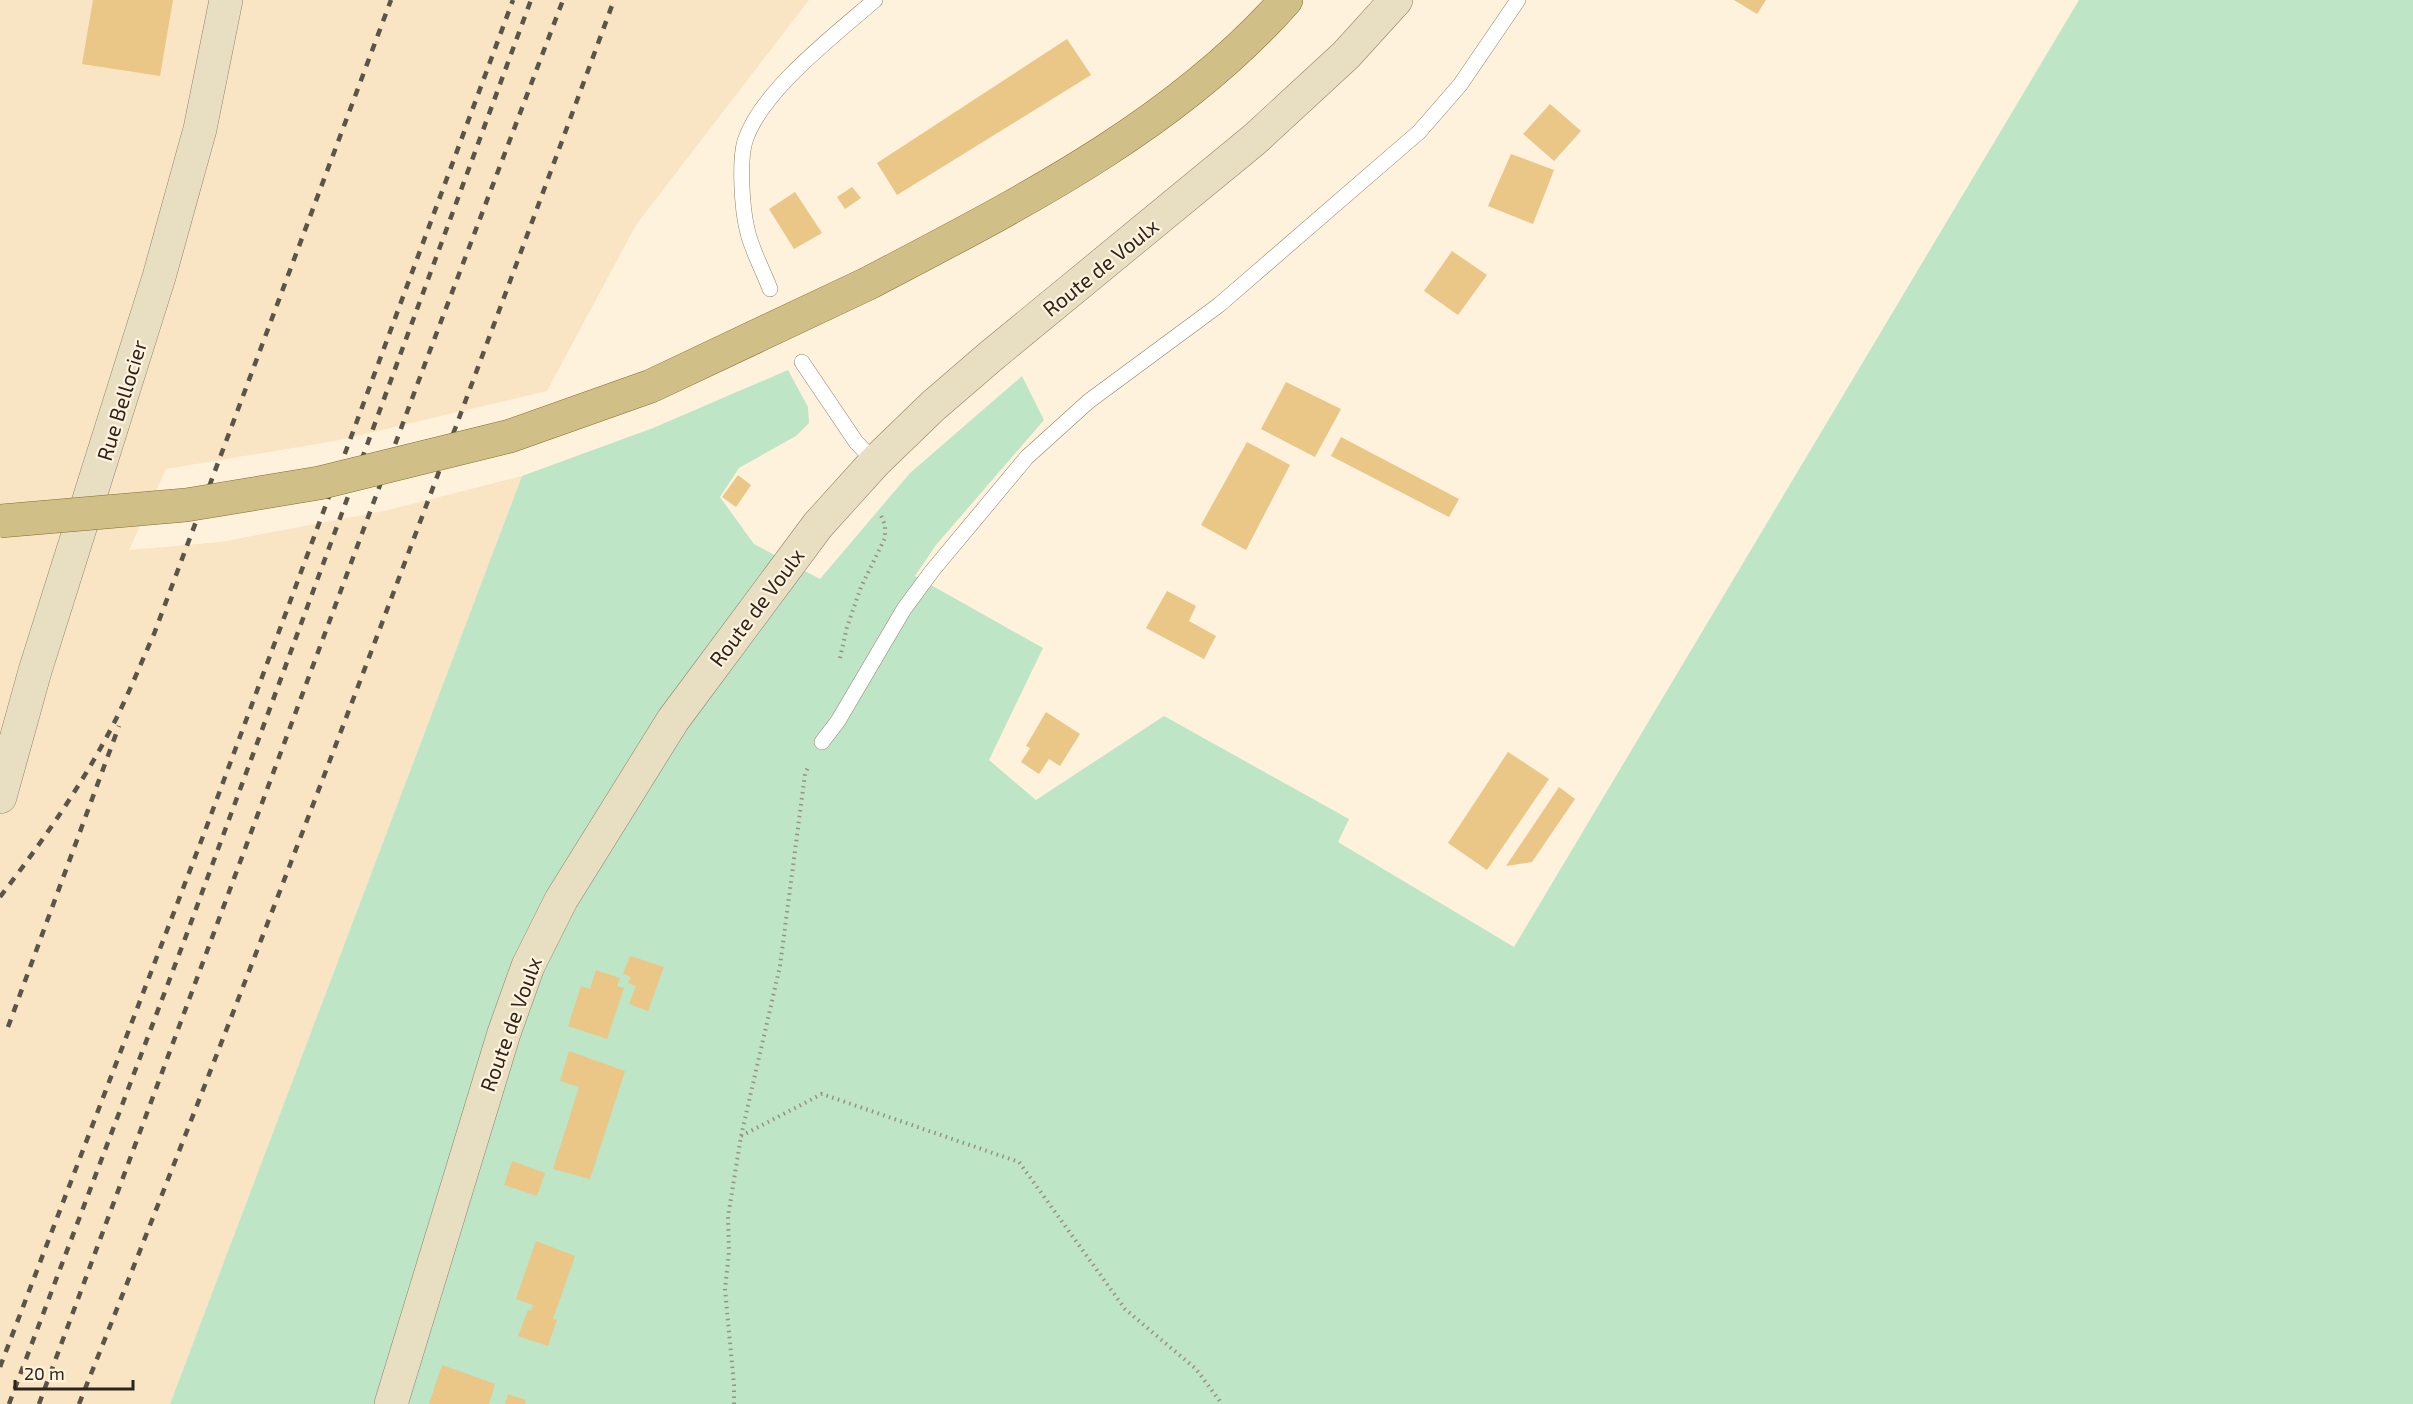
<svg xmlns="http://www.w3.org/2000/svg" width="2413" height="1404" viewBox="0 0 2413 1404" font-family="'Exo 2',sans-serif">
<rect width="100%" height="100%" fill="#fff2dd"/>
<path fill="#f9e5c4" d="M 0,0 L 809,0 L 636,225 L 547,391 L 335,441 L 166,469 L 129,550 L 220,542 L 384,511 L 522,476 L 170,1404 L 0,1404 Z"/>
<path fill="#bde5c6" d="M 2079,0 L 2413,0 L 2413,1404 L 170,1404 L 522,476 L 653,428 L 788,370 L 808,407 L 809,423 L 796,436 L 739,468 L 720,497 L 754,544 L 820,579 L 910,473 L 1022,376 L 1044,420 L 936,545 L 915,576 L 1043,648 L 989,760 L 1036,800 L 1164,716 L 1349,819 L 1338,842 L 1514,947 Z"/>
<g fill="#eac687">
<path d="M 93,0 L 173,0 L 160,76 L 82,64 Z"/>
<path d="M 1734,0 L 1766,0 L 1757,14 Z"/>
<path d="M 1067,39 L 1091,75 L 897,195 L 877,163 Z"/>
<path d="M 1550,104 L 1581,131 L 1554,161 L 1523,134 Z"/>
<path d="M 1511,154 L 1554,170 L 1533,224 L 1488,206 Z"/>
<path d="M 852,187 L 861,198 L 845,209 L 837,197 Z"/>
<path d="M 795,192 L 822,233 L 794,249 L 769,209 Z"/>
<path d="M 1452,251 L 1487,275 L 1458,315 L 1424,291 Z"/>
<path d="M 1286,382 L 1341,409 L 1315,457 L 1261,429 Z"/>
<path d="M 1341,437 L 1459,499 L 1449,517 L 1331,456 Z"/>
<path d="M 1247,442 L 1290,465 L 1246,550 L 1201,525 Z"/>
<path d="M 738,475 L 751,485 L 736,507 L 722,497 Z"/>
<path d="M 1167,591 L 1196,606 L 1189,621 L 1216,636 L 1204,659 L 1146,628 Z"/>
<path d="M 1046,712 L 1080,734 L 1060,766 L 1049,759 L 1039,774 L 1021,762 L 1030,748 L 1026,746 Z"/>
<path d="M 1508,752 L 1549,779 L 1487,870 L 1448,843 Z"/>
<path d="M 1559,787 L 1575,799 L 1532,862 L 1506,866 Z"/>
<path d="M 630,956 L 664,967 L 648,1011 L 629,1004 L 636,986 L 628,983 L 631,977 L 623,974 Z"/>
<path d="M 596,970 L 620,978 L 617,986 L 624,988 L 607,1039 L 568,1026 L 581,986 L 590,989 Z"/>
<path d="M 569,1051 L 625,1071 L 590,1179 L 553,1169 L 579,1087 L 560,1081 Z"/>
<path d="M 512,1161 L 545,1173 L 537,1196 L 504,1185 Z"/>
<path d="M 536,1241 L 575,1256 L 553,1319 L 557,1320 L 548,1346 L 518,1336 L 528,1310 L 531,1311 L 533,1305 L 516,1299 Z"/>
<path d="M 442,1365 L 495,1384 L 489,1404 L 429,1404 Z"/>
<path d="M 508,1394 L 526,1400 L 525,1404 L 505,1404 Z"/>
</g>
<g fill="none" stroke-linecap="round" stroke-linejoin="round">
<g stroke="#8e8068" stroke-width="16">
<g id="lane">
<path d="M 770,289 C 763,270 751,249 747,229 C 742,208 739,161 745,141 C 761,91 836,34 875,0"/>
<path d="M 802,362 L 856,442 L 875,462"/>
<path d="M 822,742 L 838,721 L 904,609 L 932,571 L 1027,457 L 1089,401 L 1219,305 L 1419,132 L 1460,85 L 1518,0"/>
</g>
</g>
<g stroke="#8e8068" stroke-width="34">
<g id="secondary">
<path d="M 0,797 L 35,671 L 159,277 L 200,129 L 226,0"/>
<path d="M 391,1404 L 504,1033 L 528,966 L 561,900 L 673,720 L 818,525 L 875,462 L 933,406 L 991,356 L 1255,139 L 1346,55 L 1396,0"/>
</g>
</g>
<g stroke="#836e2e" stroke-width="34">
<path id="primary" d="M 869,283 C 1017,205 1174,127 1286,0"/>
</g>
<g stroke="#9a9181" stroke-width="4" stroke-dasharray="1.5 4.5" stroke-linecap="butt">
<path d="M 840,658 L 847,627 L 861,587 L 885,538 L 885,525 L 880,513"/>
<path d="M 741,1136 L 822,1094 L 1019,1162 L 1125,1309 L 1196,1369 L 1222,1404"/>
<path d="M 734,1404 L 734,1385 L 725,1289 L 729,1252 L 728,1217 L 741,1136 L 780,966 L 805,774 L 809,765"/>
</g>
<use href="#lane" stroke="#fff" stroke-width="15"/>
<use href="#secondary" stroke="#e8dfc3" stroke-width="33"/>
<use href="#primary" stroke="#d1bf88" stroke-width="33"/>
<g stroke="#5b5448" stroke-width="4.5" stroke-dasharray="8 8" stroke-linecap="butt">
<path d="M 0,897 C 42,842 83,784 115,721 C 129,693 141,663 154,634 L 391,0"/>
<path d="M 8,1027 L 119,726"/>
<path d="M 0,1367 L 205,831 L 513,0"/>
<path d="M 9,1404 L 186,936 L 531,0"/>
<path d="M 39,1404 L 426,361 L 563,0"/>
<path d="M 79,1404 C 265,939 441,470 614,0"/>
</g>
<g stroke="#836e2e" stroke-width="34" stroke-linecap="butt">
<path id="primary-bridge" d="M 0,521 L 186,505 L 319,483 L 510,436 L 651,386 L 869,283"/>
</g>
<use href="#primary-bridge" stroke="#d1bf88" stroke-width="33"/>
</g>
<g text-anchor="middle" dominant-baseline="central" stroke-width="4.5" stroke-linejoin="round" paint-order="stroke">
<g font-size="21" fill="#2b251c" stroke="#fff2dd">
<text transform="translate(1100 267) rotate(-39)">Route de Voulx</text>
<text transform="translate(121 400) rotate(-73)">Rue Bellocier</text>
<text transform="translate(756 607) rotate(-53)">Route de Voulx</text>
<text transform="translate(510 1024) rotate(-70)">Route de Voulx</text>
</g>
</g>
<path d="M15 1380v9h118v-9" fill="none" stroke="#2b251c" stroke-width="3"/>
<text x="24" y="1380" font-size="18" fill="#2b251c" stroke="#fff2dd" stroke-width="4.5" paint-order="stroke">20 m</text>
</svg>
